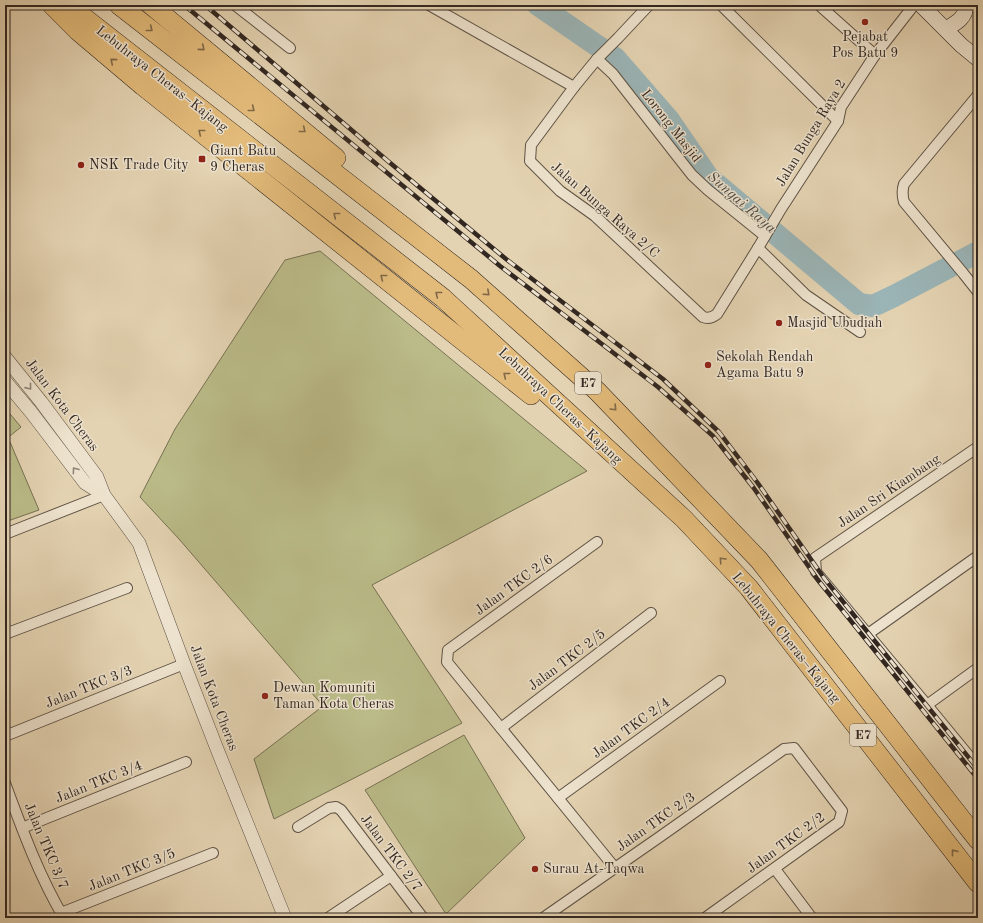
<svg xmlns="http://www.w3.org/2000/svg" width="983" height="923" viewBox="0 0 983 923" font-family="'Old Standard TT',serif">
<rect width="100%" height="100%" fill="#e4d3b2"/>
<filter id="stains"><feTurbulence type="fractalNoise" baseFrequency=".005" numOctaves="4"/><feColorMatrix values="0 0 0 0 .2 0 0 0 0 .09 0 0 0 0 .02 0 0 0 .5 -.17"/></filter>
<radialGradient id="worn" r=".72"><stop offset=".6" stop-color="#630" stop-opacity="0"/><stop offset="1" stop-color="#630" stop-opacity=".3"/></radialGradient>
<g fill="#babb88" stroke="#767154">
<path d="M 320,251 L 587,471 L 372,585 L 462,723 L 274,819 L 254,759 L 323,706 L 179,539 L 140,497 L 175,429 L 285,260 Z"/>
<path d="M 5,408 L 21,427 L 5,440 Z"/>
<path d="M 10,442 L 39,510 L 5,522 L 5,446 Z"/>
<path d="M 464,735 L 525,838 L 446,914 L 365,790 Z"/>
</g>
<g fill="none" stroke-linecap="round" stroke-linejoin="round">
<path stroke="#9bb5b7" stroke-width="22" d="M 538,5 L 615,58 L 669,120 L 708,177 L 859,304 L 873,306 L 894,296 L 978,252"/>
<g stroke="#5e5245" stroke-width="12">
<g id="minor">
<path d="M 235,5 L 290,48"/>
<path d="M 429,5 L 574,87"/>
<path d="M 649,5 L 618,38 L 597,59 L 574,87 L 531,145 L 530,161 L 560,191 L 595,216 L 703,317 C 708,319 712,318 717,314 L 758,248 L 781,209 L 838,121 L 841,107 L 875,55 L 914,5"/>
<path d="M 721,5 L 838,121"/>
<path d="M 819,5 L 875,55"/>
<path d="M 597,59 L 613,74 L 677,156 L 692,175 L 708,190 L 765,236"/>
<path d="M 978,95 L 904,184 C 902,190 902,195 904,202 L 963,273 L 978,292"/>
<path d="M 758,248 L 806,295 L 860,332"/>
<path d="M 978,447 L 815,558 L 816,572 L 927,705 L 978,767"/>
<path d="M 5,534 L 104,495"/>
<path d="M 597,542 L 448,650 L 447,662 L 615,868"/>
<path d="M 5,634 L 127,588"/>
<path d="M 868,634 L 978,556"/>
<path d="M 927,705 L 978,668"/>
<path d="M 501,728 L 651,613"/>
<path d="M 5,736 L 184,664"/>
<path d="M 5,783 C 22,829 39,876 64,918"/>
<path d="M 558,798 L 720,681"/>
<path d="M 298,827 L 329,808 L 336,807 L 341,810 L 423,918"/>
<path d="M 22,828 L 186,762"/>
<path d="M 775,869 L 812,918"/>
<path d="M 61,913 L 213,853"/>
<path d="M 328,918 L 391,876"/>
<path d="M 543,918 L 661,836 L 784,749 L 794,748 L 842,811 L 839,822 L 705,918"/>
</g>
</g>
<g stroke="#5e5245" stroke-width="14">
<g id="tertiary">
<path d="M 5,357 L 42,403 L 97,477 L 104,495 L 139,543 L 184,664 L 217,749 L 285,918"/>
<path d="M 5,381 L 31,412 L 85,483 L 104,495"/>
</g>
</g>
<g stroke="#322721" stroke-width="16">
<g id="secondary">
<path d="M 921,5 L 961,45 L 978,59"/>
<path d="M 946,29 C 956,23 966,18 966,5"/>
</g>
</g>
<g stroke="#322721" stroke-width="20">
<g id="motorway">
<path d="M 52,5 L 78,31 L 143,86 L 531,395"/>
<path d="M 68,5 L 443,298 L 684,519 L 749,588 L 978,883"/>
<path d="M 119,5 L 471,279 L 597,391 L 759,560 L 978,840"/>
<path d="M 151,5 L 336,158"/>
</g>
</g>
<use href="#minor" stroke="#ede2cd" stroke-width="10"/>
<use href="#tertiary" stroke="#ede2cd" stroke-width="13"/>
<use href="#secondary" stroke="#ede2cd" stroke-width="15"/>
<use href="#motorway" stroke="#e2ba79" stroke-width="19"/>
<g stroke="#322721" stroke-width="4.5">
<g id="rail">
<path d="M 184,5 L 500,266 L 658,387 L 713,436 L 753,487 L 818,580 L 978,779"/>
<path d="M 205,5 L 389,162 L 506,259 L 663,379 L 719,432 L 757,482 L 824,578 L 978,769"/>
</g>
</g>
<use href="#rail" stroke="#ede2cd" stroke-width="3" stroke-dasharray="9" stroke-linecap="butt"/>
</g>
<defs><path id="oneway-chevron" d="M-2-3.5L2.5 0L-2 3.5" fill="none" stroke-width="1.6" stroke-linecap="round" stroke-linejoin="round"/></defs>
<g stroke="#816949">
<use href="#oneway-chevron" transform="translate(150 29) rotate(38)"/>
<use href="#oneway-chevron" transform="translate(202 48) rotate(40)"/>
<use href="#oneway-chevron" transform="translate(113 61) rotate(-140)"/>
<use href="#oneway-chevron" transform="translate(252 109) rotate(38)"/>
<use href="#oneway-chevron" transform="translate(303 130) rotate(39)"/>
<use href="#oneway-chevron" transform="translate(201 132) rotate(-141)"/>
<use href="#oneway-chevron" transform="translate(336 215) rotate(-142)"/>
<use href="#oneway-chevron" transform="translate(383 277) rotate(-142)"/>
<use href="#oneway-chevron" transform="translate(487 293) rotate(42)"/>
<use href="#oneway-chevron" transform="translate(438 294) rotate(-142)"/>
<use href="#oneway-chevron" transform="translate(506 375) rotate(-141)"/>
<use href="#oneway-chevron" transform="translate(614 408) rotate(46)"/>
<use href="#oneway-chevron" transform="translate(722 560) rotate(-133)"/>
<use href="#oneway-chevron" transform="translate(954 852) rotate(-128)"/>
</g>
<g stroke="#908477">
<use href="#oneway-chevron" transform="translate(29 387) rotate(51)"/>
<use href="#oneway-chevron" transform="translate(75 470) rotate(-126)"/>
</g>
<g fill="#8f2418" stroke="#ede2cd" stroke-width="1.5">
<circle cx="865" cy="22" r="4"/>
<rect x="198" y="155" width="8" height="8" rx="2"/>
<circle cx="81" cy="165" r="4"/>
<circle cx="779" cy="323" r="4"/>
<circle cx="708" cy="365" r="4"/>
<circle cx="265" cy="696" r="4"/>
<circle cx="535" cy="869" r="4"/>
</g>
<g text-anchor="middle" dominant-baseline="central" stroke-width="3" stroke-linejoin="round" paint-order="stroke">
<g fill="#ede2cd" stroke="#6a5f55" stroke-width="1">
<rect x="575" y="372" width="26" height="22" rx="3"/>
<rect x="850" y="724" width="26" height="22" rx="3"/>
</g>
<g font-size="13" font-weight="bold" fill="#322721">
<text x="588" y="383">E7</text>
<text x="863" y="735">E7</text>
</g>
<g font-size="14" fill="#322721" stroke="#ede2cd" text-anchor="start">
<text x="865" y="37" text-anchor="middle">Pejabat<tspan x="865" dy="16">Pos Batu 9</tspan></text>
<text x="210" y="151">Giant Batu<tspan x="210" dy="16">9 Cheras</tspan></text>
<text x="89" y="165">NSK Trade City</text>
<text x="787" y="323">Masjid Ubudiah</text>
<text x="716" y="357">Sekolah Rendah<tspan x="716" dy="16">Agama Batu 9</tspan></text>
<text x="273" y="688">Dewan Komuniti<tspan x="273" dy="16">Taman Kota Cheras</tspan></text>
<text x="543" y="869">Surau At-Taqwa</text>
</g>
<g font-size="14" fill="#322721" stroke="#ede2cd">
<text transform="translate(162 79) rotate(38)">Lebuhraya Cheras–Kajang</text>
<text transform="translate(671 126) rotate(52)">Lorong Masjid</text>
<text transform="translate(811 133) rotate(-59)">Jalan Bunga Raya 2</text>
<text transform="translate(605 210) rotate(41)">Jalan Bunga Raya 2/C</text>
<text transform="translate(62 405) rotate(53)">Jalan Kota Cheras</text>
<text transform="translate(560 406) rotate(43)">Lebuhraya Cheras–Kajang</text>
<text transform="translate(889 491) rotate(-34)">Jalan Sri Kiambang</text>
<text transform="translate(514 585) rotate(-36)">Jalan TKC 2/6</text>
<text transform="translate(786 638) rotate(51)">Lebuhraya Cheras–Kajang</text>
<text transform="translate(567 660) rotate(-37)">Jalan TKC 2/5</text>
<text transform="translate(89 687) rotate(-22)">Jalan TKC 3/3</text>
<text transform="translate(214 698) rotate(69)">Jalan Kota Cheras</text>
<text transform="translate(631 728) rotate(-36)">Jalan TKC 2/4</text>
<text transform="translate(99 782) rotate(-22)">Jalan TKC 3/4</text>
<text transform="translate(656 822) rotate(-35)">Jalan TKC 2/3</text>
<text transform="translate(786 843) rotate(-36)">Jalan TKC 2/2</text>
<text transform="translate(46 846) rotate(67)">Jalan TKC 3/7</text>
<text transform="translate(391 853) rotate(53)">Jalan TKC 2/7</text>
<text transform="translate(132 870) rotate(-22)">Jalan TKC 3/5</text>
</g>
<g font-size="15" font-style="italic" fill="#4c4a46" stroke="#ede2cd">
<text transform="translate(741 203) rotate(41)">Sungai Raya</text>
</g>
</g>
<rect width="983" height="923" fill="none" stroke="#e4d3b2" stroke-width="20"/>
<rect x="6" y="6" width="971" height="911" fill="none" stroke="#322721" stroke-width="2"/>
<rect x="10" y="10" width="963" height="903" fill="none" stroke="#322721"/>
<rect width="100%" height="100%" filter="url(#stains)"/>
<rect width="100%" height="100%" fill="url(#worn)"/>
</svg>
